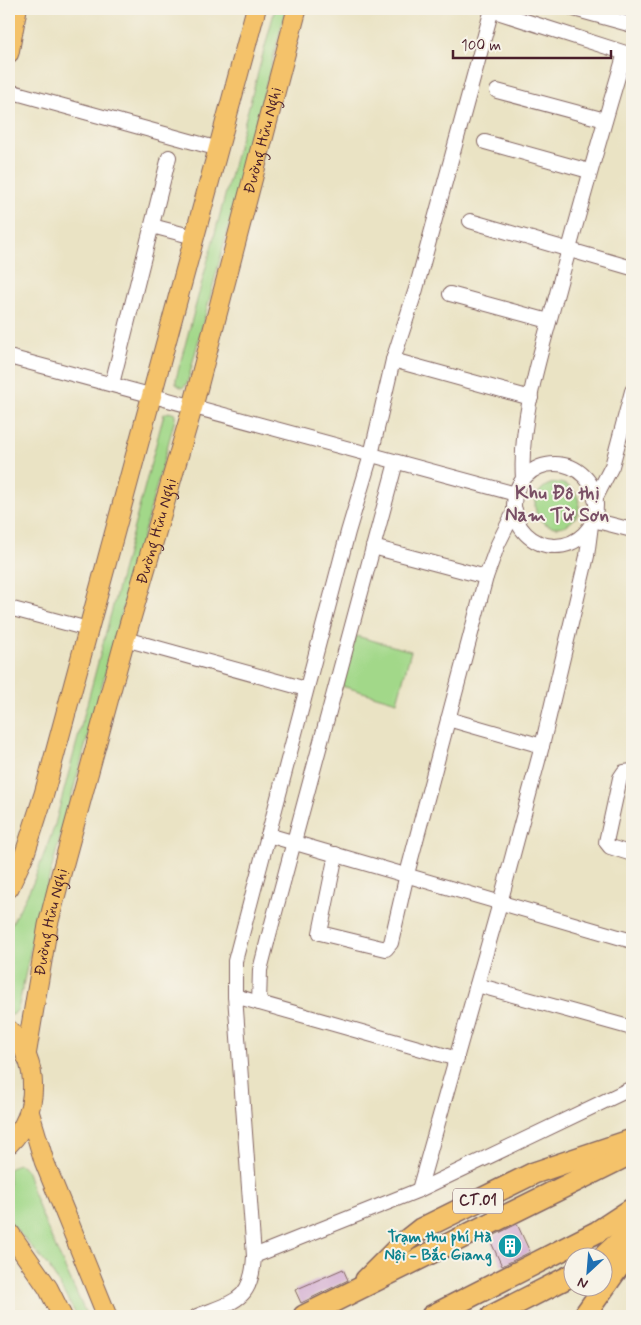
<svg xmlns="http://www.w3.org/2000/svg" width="641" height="1325" viewBox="0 0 641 1325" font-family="Mynerve,sans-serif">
<rect width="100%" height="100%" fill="#f7f3e8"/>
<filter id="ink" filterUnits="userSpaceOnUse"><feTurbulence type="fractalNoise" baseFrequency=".02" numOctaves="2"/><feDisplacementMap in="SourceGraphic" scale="10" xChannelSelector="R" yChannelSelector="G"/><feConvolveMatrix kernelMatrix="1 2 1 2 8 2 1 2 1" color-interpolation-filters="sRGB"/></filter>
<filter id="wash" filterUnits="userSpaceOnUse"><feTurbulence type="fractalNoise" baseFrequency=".0096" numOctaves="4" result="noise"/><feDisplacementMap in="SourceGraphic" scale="20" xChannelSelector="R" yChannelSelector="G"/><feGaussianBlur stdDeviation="1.12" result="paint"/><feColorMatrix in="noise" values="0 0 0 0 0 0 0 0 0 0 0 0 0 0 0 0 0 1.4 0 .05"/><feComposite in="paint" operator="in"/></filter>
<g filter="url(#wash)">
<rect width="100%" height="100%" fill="#eae3c4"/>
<g fill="#a2d889" stroke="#767c5a">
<path d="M 275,9 L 286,9 L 187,384 L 182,388 L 176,384 L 176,379 Z"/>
<path d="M 169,412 L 175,414 L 175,419 L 34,933 L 18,1009 L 13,1015 L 9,1013 L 9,929 L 33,883 L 54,828 L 164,414 Z"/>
<circle cx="557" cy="505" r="22"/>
<path d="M 356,636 L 411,651 L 397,702 L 342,686 Z"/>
<path d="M 18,1164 C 28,1166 29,1180 32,1189 C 47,1232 68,1274 87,1316 L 77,1316 L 49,1267 L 9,1221 L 9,1169 Z"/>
</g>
<g id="blocks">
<g fill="#d0a8d0">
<path d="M 517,1224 L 530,1252 L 502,1266 L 489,1238 Z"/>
<path d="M 343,1269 L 348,1280 L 301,1303 L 295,1290 Z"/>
</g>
</g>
</g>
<g filter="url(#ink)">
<use href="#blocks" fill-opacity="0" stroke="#826461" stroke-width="1"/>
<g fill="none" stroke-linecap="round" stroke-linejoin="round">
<g stroke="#826461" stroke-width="16">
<g id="minor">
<path d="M 574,9 L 632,25"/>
<path d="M 491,10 L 632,55"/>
<path d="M 9,91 L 219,149"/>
<path d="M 497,91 L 605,120"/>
<path d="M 485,142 L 589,171"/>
<path d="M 470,221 L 632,268"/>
<path d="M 152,226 L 194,237"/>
<path d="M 450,294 L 549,321"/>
<path d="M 9,357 L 516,494"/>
<path d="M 393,360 L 531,398"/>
<path d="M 112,384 L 169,157"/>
<circle cx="555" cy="505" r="41"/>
<path d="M 523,479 C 519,417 543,346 559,286 C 580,208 602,130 625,53"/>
<path d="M 595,499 L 612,466 L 632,391"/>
<path d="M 593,520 L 632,530"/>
<path d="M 373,547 L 486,577"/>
<path d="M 9,608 L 88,629"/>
<path d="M 125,639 L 306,689"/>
<path d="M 448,719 L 542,746"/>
<path d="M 632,771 L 624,772 L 620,778 L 606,842 L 610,847 L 632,854"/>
<path d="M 268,835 L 632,941"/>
<path d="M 336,854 L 320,933 L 386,949 L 391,943 L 407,874 L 486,577 L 498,544 L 515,510"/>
<path d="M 477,985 L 632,1028"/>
<path d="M 235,996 L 457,1059"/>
<path d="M 259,1003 L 260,970 L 270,931 L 396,462"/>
<path d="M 419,1190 L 500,903 L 542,746 L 587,556 L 591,525"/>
<path d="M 254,1256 L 419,1190 L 632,1088"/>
<path d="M 197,1316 C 235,1301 252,1301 254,1256 L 235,996 L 235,961 L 348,532 L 371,455 L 393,360 L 416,289 L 492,9"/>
</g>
</g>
<g stroke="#826461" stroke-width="21">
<g id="major">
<path d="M 9,53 L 17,9"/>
<path d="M 9,888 L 25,853 L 44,794 L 256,9"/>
<path d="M 9,1030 C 41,1061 40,1114 9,1144"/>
<path id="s1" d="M 26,1056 L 48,925 L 61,874 L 125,639 L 193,406 L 297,9"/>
<path d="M 29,1111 L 44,1161 L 107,1316"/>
<path d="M 9,1232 L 48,1288 L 62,1316"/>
</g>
</g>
<g stroke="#826461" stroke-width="24">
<g id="highway">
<path d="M 602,1258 L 617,1244 L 632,1225"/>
<path d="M 366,1280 L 402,1244 L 421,1229 L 534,1173 L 632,1140"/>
<path d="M 304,1316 L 632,1153"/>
<path d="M 432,1316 L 597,1232 L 632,1209"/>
<path d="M 492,1316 L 574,1274"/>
<path d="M 584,1316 L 632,1248"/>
</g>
</g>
<use href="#minor" stroke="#fff" stroke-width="14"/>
<use href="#major" stroke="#f4c26a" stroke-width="19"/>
<use href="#highway" stroke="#f4c26a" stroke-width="21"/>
</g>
</g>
<defs>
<g id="building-disc" transform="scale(1.25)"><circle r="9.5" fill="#0f9aa8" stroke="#f7f3e8"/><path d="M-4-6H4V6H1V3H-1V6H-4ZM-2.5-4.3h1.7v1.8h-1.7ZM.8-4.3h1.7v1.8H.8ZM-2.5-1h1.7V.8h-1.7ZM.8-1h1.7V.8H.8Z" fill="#fff"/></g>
</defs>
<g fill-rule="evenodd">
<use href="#building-disc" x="510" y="1246"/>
</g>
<g text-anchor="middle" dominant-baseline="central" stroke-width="4" stroke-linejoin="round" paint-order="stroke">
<rect fill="#f7f3e8" stroke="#7e5f64" stroke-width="1" x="453" y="1188.5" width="50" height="25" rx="4"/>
<g font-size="15" font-weight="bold" fill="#4a1f2b">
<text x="478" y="1201">CT.01</text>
</g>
<g font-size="16" fill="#4a1f2b" stroke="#f7f3e8">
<text stroke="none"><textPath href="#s1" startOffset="946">Đường Hữu Nghị</textPath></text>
<text stroke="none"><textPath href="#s1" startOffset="541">Đường Hữu Nghị</textPath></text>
<text stroke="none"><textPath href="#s1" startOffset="136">Đường Hữu Nghị</textPath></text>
</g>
<g font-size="16" font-weight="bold" fill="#0d838f" stroke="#f7f3e8" text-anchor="end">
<text x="492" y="1237">Trạm thu phí Hà<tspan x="492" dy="18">Nội - Bắc Giang</tspan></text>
</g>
<g font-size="19" font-weight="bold" fill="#794f65" stroke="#f7f3e8">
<text x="557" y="493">Khu Đô thị<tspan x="557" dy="22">Nam Từ Sơn</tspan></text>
</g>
</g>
<rect width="641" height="1325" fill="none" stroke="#f7f3e8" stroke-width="30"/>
<g transform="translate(588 1272) rotate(206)"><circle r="24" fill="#f7f3e8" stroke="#b29e9c"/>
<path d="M0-4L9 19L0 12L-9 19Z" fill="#1f6fb2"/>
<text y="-8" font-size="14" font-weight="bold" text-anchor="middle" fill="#4a1f2b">N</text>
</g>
<path d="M453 50v8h158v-8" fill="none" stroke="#4a1f2b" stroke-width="2.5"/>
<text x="461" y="50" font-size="15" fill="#4a1f2b" stroke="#f7f3e8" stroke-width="4" paint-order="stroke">100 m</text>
</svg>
